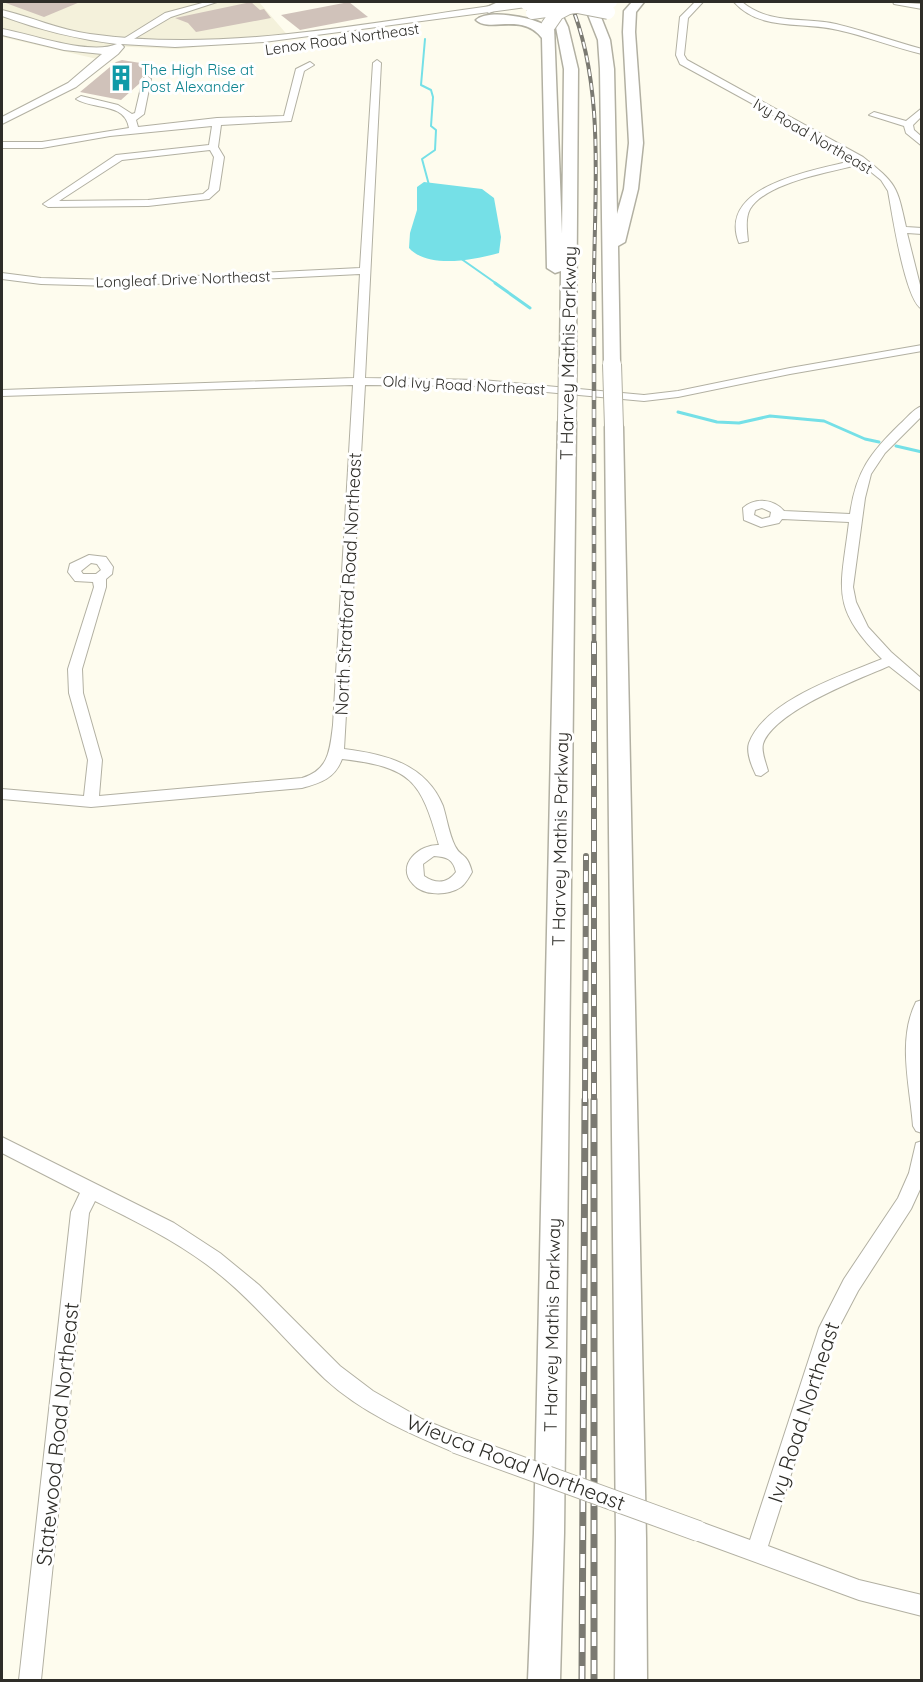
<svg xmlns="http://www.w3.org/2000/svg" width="923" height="1682" viewBox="0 0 923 1682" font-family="Quicksand,sans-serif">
<rect width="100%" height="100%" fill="#fefcee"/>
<path fill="#f4f1db" d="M 2,2 L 259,2 L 290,38 L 178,49 L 108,46 L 97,59 L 2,37 Z"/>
<path fill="#75e0e7" d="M 424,182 L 482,189 L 494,198 L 501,237 L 499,253 C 474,260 428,269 409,248 L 410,233 L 417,210 L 417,187 Z"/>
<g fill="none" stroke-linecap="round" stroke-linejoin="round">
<g stroke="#75e0e7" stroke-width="2">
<path d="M 425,39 L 421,85 L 431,90 L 433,97 L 431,126 L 436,130 L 435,150 L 422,159 L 429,185"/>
<path d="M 460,258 L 497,284"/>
</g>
<g stroke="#75e0e7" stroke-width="3">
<path d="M 495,283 L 530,308"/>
<path d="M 678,412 L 717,422 L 739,423 L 770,416 L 824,421 L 865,439 L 879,442"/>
<path d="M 896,446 L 922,452"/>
</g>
</g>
<g fill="#d0c2ba">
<path d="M 3,2 L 80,2 L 44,17 Z"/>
<path d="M 251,2 L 260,10 L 264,9 L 271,18 L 196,32 L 188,23 L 175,18 Z"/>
<path d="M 349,2 L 368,17 L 300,30 L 281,15 Z"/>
<path d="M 122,60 L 159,66 L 149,75 L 142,77 L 140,83 L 121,100 L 80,92 L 116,62 Z"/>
</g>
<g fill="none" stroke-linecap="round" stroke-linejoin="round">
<g stroke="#b2b0a2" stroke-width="2">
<g id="minor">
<path d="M 206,2 L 217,2 L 171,17 L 127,43 L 120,41 L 165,13 Z"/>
<path d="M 695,2 L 703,2 L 688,18 L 684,55 L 687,60 L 863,157 C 897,184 897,186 906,227 L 922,228 L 922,234 L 907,233 L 922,293 L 922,309 C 905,301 892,212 888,191 L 881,180 L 861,164 C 832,172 766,182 750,209 C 745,218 747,231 748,241 L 739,243 C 716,184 818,170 855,160 L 680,64 L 676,55 L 680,17 Z"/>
<path d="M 734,2 L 742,2 C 770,25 803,17 836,24 C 865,31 893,41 922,49 L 922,54 C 893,47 866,36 838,30 C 802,21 761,32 734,2 Z"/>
<path d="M 893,2 L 922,4 L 922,9 L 894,4 Z"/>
<path d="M 377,60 L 381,63 L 365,378 L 482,380 L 644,395 L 678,391 L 790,368 L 922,345 L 922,351 L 790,374 L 678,397 L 644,401 L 482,386 L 365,385 L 344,749 C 385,754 426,764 443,806 C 447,819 449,834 455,846 C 461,858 467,852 472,872 C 469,877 466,883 461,887 C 448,896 423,896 413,884 C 395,865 420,844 439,845 C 421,780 411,767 342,759 C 335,778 321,783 302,788 L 91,807 L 2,799 L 2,789 L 84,796 L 88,760 L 69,693 L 68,669 L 94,587 L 93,582 L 75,581 L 68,572 L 70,564 L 89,555 L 106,557 L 113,567 L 112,574 L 106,579 L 106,587 L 82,669 L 83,693 L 102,760 L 99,796 L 302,778 C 329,770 330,750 333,725 L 353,385 L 2,396 L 2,390 L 354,378 L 360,274 L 113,286 L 41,284 L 2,279 L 2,273 L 41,278 L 113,280 L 360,268 L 373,63 ZM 91,563 L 97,564 L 101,570 L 96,574 L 83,574 L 81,571 ZM 434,856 C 447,857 453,859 456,872 C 447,884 436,884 424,876 L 423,864 Z"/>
<path d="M 310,62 L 314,65 L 304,71 L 291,121 L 221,125 L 218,147 L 224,157 L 219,190 L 209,199 L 148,206 L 48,207 L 43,204 L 116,155 L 209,145 L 212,126 L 110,136 L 42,148 L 2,148 L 2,142 L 42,142 L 129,128 C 125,102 93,110 76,99 L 81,96 L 118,105 L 132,114 L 135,113 L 143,79 L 147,76 L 151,79 L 144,114 L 136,120 L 138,127 L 217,118 L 284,116 L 296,69 ZM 210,150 L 214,157 L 209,189 L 203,194 L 148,200 L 59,201 L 122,160 Z"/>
<path d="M 922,108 L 922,116 L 913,125 L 914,130 L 922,137 L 922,146 L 906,133 L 904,126 L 869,115 L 874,112 L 906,121 Z"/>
<path d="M 922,406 L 922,416 L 885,453 L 871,474 L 865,498 L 853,587 L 856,602 L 868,627 L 891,652 L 922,679 L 922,692 L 889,666 C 859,679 774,711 763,744 C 761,752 766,763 768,771 L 761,776 L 756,775 C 752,767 746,752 749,743 C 765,700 843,675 882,659 C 829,606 841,589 849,522 L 782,519 L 779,523 L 761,527 L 744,520 L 743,508 C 755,497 774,499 784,511 L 850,514 C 856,472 870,453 900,424 C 907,418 913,409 922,406 ZM 762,508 L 771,512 L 770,517 L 762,519 L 754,515 L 755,510 Z"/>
<path d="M 922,1000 L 922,1133 L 916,1131 L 913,1126 C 910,1086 897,1040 916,1002 Z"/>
<path d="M 2,1137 L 174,1223 L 220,1253 L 259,1285 L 340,1366 L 373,1391 L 422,1419 L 463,1436 L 466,1443 L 463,1450 L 456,1453 C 410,1434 362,1413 325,1379 C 285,1341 251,1297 206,1264 C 172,1239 133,1220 95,1201 L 89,1213 L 41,1680 L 19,1680 L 71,1212 L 80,1193 L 2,1153 Z"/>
<path d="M 922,1141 L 922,1185 L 911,1209 L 858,1291 L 837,1331 L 768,1546 L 859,1580 L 922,1595 L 922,1616 L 859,1600 L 698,1541 L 691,1538 L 688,1531 L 691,1524 L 698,1521 L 750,1540 L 819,1328 L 844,1279 L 898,1198 L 909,1173 L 916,1143 Z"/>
</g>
</g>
<g stroke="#b2b0a2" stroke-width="2">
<path id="major" d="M 520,2 L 546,2 L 541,5 L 264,42 L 175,47 L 121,44 L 124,47 L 118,54 L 76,87 L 2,124 L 2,117 L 68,83 L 102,54 L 64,50 L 2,35 L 2,29 C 32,34 90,56 117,44 C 77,39 40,30 2,16 L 2,10 C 32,17 59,30 90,34 C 232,54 378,20 520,2 Z"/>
</g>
<g stroke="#b2b0a2" stroke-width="3">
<g id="highway">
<path d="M 498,2 L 514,2 L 489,13 L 483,9 Z"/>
<path d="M 544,2 L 556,2 L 568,27 L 578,69 L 576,359 L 568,364 L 560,359 L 561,271 L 555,273 L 547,268 L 542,38 C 522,12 489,33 476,20 C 488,9 529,17 543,24 L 548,22 L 554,26 L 562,234 L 564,69 L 556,27 Z"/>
<path d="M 583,2 L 595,2 L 610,40 L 614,69 L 617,214 L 624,189 L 629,143 L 623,32 L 624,11 L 632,2 L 644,2 L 636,12 L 635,32 L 643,143 L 638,189 L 625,242 L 618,246 L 620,364 L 612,369 L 604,364 L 600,69 L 598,40 Z"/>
<path d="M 567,417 L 573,418 L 576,422 L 564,1533 L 560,1680 L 528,1680 L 534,1533 L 558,422 L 561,418 Z"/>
<path d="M 614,422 L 620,423 L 623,427 L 646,1538 L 647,1680 L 615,1680 L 616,1538 L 605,427 L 608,423 Z"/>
</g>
</g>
<use href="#minor" fill="#fff" fill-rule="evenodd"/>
<use href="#major" fill="#fff" fill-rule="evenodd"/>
<use href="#highway" fill="#fff" fill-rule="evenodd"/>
<g stroke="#7b7a72" stroke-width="4">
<path id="rail-far3" d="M 570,2 C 606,87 594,194 594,284"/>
</g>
<g stroke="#7b7a72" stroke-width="4.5">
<path id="rail-far2" d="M 594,283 L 594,645"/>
</g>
<g stroke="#7b7a72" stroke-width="6">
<g id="rail-far1">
<path d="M 594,643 L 594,1102"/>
<path d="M 585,1102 L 586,856"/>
</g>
</g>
<g stroke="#7b7a72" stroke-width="7">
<g id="rail">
<path d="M 594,1100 L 594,1680"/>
<path d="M 582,1680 L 585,1100"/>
</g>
</g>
<use href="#rail-far3" stroke="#fff" stroke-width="2" stroke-dasharray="7" stroke-linecap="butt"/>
<use href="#rail-far2" stroke="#fff" stroke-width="3" stroke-dasharray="9" stroke-linecap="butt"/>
<use href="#rail-far1" stroke="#fff" stroke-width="4" stroke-dasharray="11" stroke-linecap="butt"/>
<use href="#rail" stroke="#fff" stroke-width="4.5" stroke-dasharray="14" stroke-linecap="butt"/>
<g stroke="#b2b0a2" stroke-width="22" stroke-linecap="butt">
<path id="minor-bridge" d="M 456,1443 L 698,1531"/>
</g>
<g stroke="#b2b0a2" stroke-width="14" stroke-linecap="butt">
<path id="major-bridge" d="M 532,13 L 611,2"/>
</g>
<g stroke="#b2b0a2" stroke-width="16" stroke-linecap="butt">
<g id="highway-bridge-far1">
<path d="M 527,3 L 572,5 L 608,12"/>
<path d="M 548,26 L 557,13 L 576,3"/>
</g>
</g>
<g stroke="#b2b0a2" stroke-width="20" stroke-linecap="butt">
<g id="highway-bridge">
<path d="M 612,364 L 614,427"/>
<path d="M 567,422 L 568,359"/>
</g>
</g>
<use href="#minor-bridge" stroke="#fff" stroke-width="20"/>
<use href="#major-bridge" stroke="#fff" stroke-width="12"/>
<use href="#highway-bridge-far1" stroke="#fff" stroke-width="14"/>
<use href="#highway-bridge" stroke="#fff" stroke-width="18"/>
</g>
<defs>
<g id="building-bare" transform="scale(2.07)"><path d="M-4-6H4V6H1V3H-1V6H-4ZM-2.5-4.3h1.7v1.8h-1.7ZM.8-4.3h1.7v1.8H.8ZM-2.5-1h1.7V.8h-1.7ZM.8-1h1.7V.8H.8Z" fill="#0f9aa8" stroke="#fff" stroke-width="2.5" paint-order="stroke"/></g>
</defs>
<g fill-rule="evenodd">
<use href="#building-bare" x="121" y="78"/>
</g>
<g text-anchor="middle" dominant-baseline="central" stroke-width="6" stroke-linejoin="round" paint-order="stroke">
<g font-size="15" fill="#2e2d28" stroke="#fff">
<text transform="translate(342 39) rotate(-8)">Lenox Road Northeast</text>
<text transform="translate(813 136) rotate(30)">Ivy Road Northeast</text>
<text transform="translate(183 279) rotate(-2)">Longleaf Drive Northeast</text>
<text transform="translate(464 385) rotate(3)">Old Ivy Road Northeast</text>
</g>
<g font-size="15" fill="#0d838f" stroke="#fff" text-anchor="start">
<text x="141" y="69">The High Rise at<tspan x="141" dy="17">Post Alexander</tspan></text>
</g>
<g font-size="18" fill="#2e2d28" stroke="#fff">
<text transform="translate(568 353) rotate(-89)">T Harvey Mathis Parkway</text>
<text transform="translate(348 584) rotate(-87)">North Stratford Road Northeast</text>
<text transform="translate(560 839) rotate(-89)">T Harvey Mathis Parkway</text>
<text transform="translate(552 1325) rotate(-89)">T Harvey Mathis Parkway</text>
</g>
<g font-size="21" fill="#2e2d28" stroke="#fff">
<text transform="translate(803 1412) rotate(-72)">Ivy Road Northeast</text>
<text transform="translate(57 1434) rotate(-84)">Statewood Road Northeast</text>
<text transform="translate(516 1462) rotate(21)">Wieuca Road Northeast</text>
</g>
</g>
<rect width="923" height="1682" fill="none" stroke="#2e2d28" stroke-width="6"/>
</svg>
